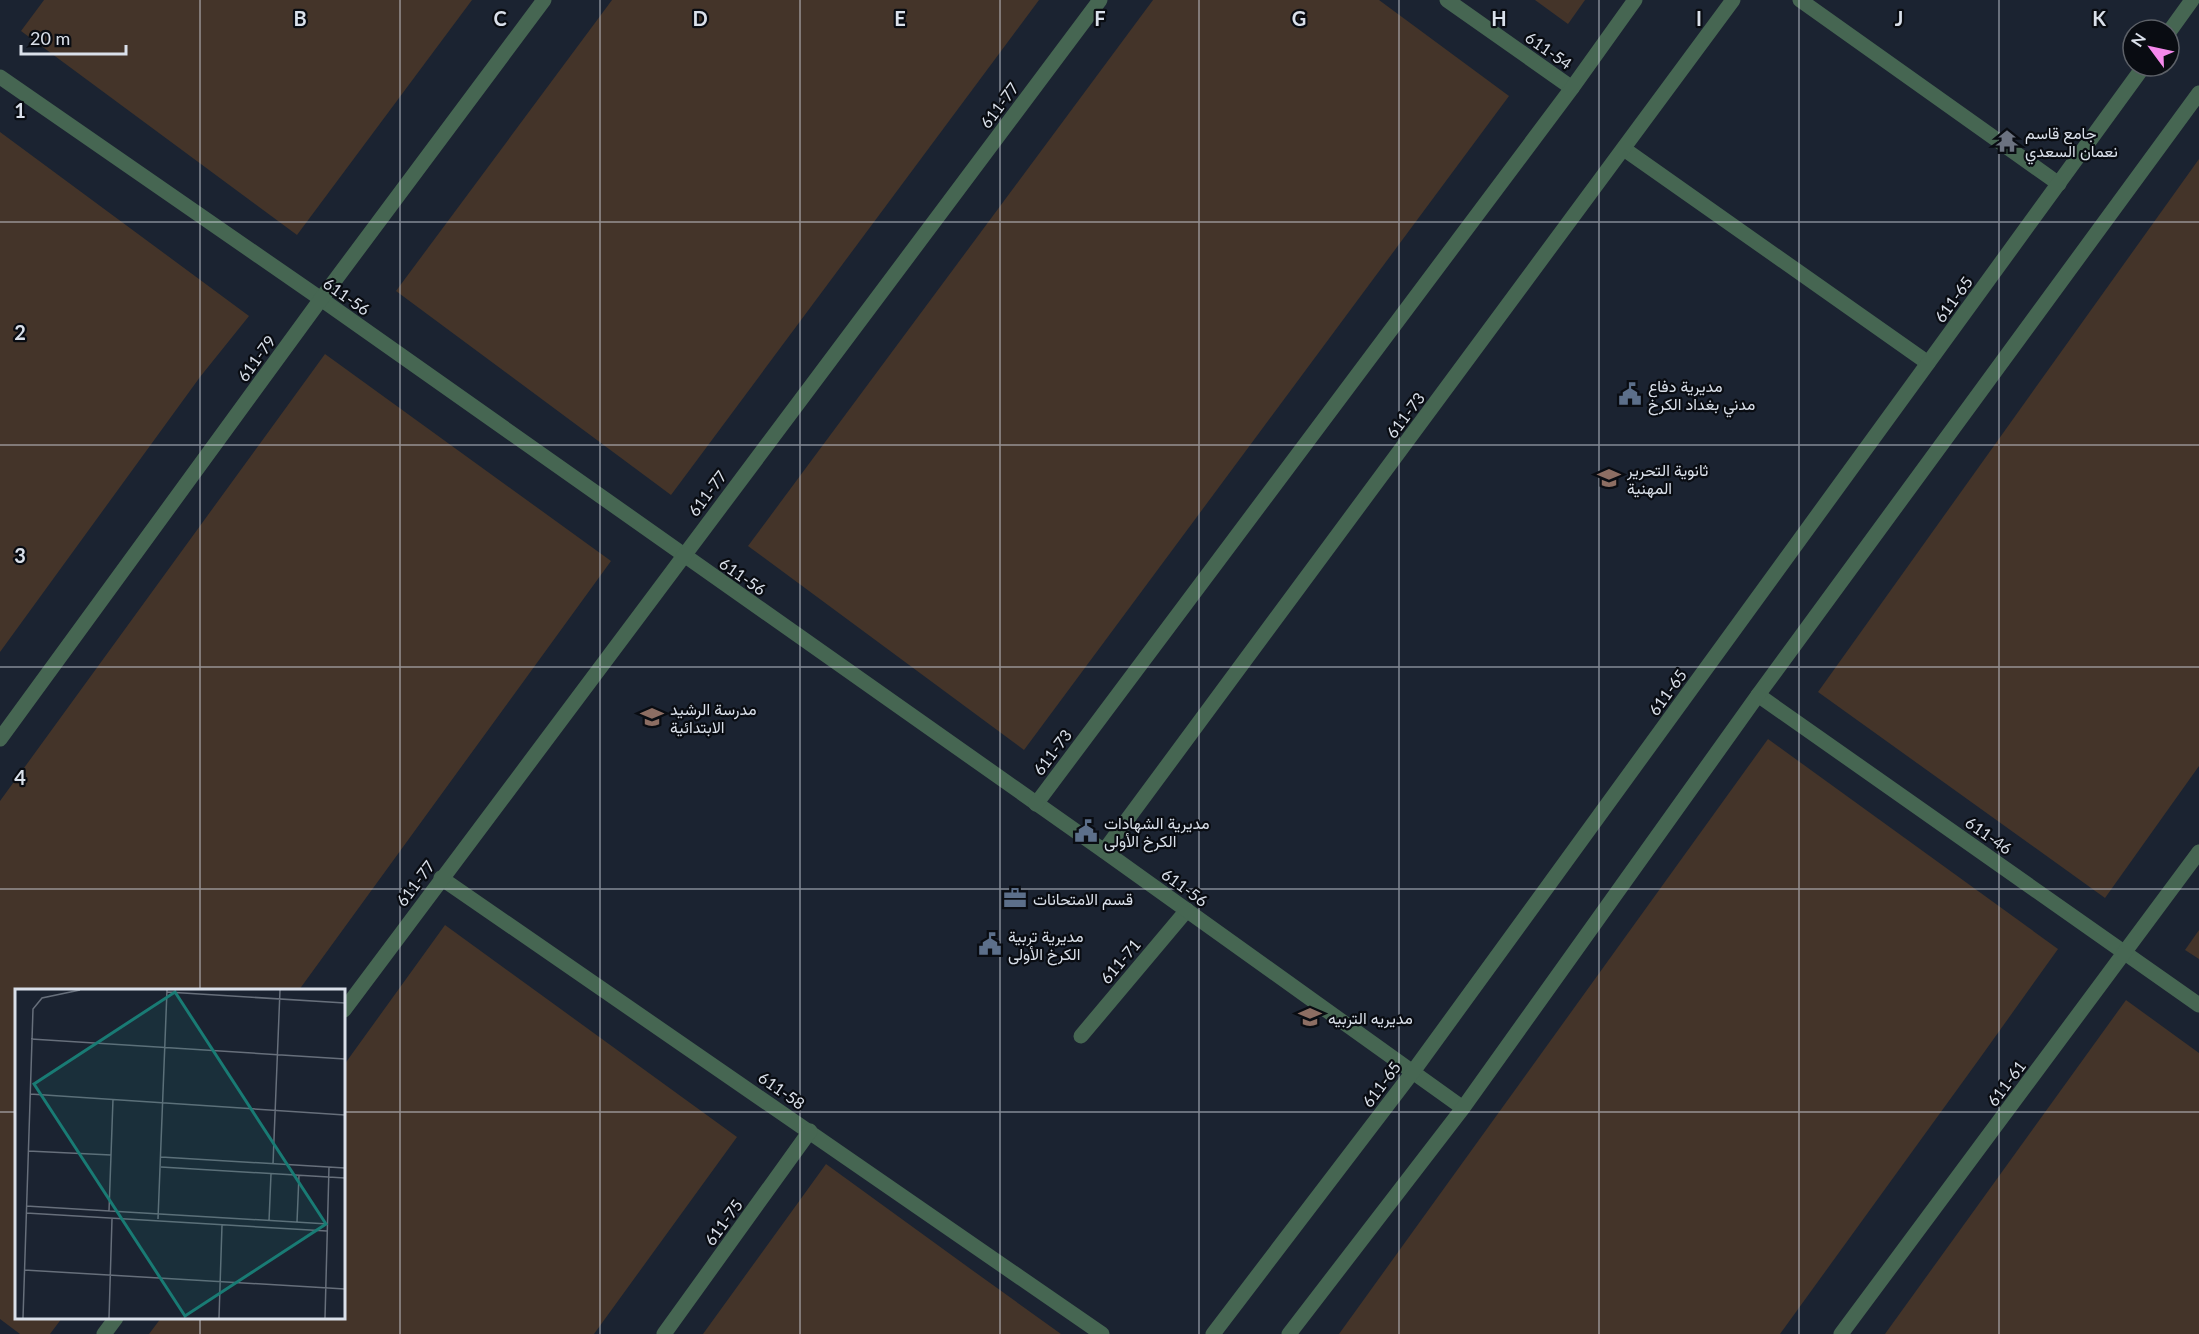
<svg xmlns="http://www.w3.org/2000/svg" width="2199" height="1334" viewBox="0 0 2199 1334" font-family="Lato,Vazirmatn,sans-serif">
<rect width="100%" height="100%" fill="#1b2331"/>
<g fill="#443429">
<path d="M 44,0 L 472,0 L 297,235 L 21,31 Z"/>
<path d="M 612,0 L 1039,0 L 671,495 L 396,291 Z"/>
<path d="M 1153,0 L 1379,0 L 1509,96 L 1024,750 L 748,546 Z"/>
<path d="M 1535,0 L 1585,0 L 1568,24 Z"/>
<path d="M 0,132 L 249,316 L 200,377 L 0,652 Z"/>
<path d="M 2199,159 L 2199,766 L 2105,898 L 1818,692 Z"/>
<path d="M 325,354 L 611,561 L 299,990 L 16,990 L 16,1318 L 62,1318 L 50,1334 L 20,1334 L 0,1319 L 0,801 Z"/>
<path d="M 1768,739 L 2058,949 L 1980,1058 L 1780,1334 L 1339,1334 Z"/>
<path d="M 445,925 L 737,1137 L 594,1334 L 149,1334 L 161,1318 L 344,1318 L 344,1065 Z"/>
<path d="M 2199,930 L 2199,959 L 2185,950 Z"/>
<path d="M 2126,1000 L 2199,1053 L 2199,1334 L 1885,1334 Z"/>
<path d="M 826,1164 L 972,1270 L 1061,1334 L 703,1334 Z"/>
</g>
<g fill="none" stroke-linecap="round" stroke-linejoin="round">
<path stroke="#466652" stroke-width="15" d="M 1081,1036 L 1187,910"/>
<g stroke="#466652" stroke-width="15">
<path d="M 1447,0 L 1572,88"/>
<path d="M 1800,0 L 2059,184"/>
<path d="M 2169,32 L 2192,0"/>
<path d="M 0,77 L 321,299 L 1104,851 L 1463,1108"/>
<path d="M 1624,149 L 1928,363"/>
<path d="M 1758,695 L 2199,1005"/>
<path d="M 0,739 L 321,299 L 544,0"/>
<path d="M 1036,804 L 1572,88 L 1635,0"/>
<path d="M 1104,851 L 1733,0"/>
<path d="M 441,878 L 1102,1334"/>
<path d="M 344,1010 L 1100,0"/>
<path d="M 104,1334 L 116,1318"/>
<path d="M 664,1334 L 810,1131"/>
<path d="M 1213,1334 L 1412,1073 L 2144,66"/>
<path d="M 1289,1334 L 1463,1108 L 1758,695 L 2199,93"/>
<path d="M 1841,1334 L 2199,852"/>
</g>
</g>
<path fill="none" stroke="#dae0ea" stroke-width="1.5" stroke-opacity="0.55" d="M 200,0 L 200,990M 400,0 L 400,1334M 600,0 L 600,1334M 800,0 L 800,1334M 1000,0 L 1000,1334M 1199,0 L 1199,1334M 1399,0 L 1399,1334M 1599,0 L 1599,1334M 1799,0 L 1799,1334M 1999,0 L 1999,1334M 0,222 L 2199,222M 0,445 L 2199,445M 0,667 L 2199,667M 0,889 L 2199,889M 0,1112 L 16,1112M 344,1112 L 2199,1112M 200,1318 L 200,1334"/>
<defs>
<g id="temple-bare" transform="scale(1.8)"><path d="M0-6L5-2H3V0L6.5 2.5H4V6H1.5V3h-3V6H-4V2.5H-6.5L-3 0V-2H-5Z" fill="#6b7280" stroke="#090c12" stroke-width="2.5" paint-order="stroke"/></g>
<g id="civic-bare" transform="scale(1.8)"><path d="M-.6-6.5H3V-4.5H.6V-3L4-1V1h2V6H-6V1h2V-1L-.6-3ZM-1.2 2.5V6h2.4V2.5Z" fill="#5c6f8a" stroke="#090c12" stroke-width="2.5" paint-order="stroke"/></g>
<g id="school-bare" transform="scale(1.8)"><path d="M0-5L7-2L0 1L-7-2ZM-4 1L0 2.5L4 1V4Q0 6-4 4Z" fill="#8d6e63" stroke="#090c12" stroke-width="2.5" paint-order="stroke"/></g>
<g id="office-bare" transform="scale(1.8)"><path d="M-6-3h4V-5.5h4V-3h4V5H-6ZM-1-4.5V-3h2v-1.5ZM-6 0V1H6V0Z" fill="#5c6f8a" stroke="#090c12" stroke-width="2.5" paint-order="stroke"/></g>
</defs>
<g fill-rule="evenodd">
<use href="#temple-bare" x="2007" y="141"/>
<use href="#civic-bare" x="1630" y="394"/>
<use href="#school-bare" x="1609" y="478"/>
<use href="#school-bare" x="652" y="717"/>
<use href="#civic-bare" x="1086" y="831"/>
<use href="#office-bare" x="1015" y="898"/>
<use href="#civic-bare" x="990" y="944"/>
<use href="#school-bare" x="1310" y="1017"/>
</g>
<g text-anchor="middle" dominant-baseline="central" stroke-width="4.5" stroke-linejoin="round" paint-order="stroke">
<g font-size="16" fill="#dae0ea" stroke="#090c12">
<text transform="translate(1549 50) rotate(35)">611-54</text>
<text transform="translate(999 105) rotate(-53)">611-77</text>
<text transform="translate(347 296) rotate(35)">611-56</text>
<text transform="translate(1953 299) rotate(-54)">611-65</text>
<text transform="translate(256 358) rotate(-54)">611-79</text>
<text transform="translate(1405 415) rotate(-53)">611-73</text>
<text transform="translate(707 493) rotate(-53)">611-77</text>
<text transform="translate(743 576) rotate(35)">611-56</text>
<text transform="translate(1667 692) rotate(-54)">611-65</text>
<text transform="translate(1052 752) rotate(-53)">611-73</text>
<text transform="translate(1989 835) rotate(35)">611-46</text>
<text transform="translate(415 883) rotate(-53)">611-77</text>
<text transform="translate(1185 887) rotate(36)">611-56</text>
<text transform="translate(1120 961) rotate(-50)">611-71</text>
<text transform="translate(2006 1083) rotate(-53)">611-61</text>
<text transform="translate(1381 1084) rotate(-53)">611-65</text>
<text transform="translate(782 1090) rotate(35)">611-58</text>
<text transform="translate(723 1222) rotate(-54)">611-75</text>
</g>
<g font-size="16" fill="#dae0ea" stroke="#090c12" text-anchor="start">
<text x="2025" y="132">جامع قاسم<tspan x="2025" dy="18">نعمان السعدي</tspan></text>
<text x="1648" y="385">مديرية دفاع<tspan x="1648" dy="18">مدني بغداد الكرخ</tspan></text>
<text x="1627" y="469">ثانوية التحرير<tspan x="1627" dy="18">المهنية</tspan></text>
<text x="670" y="708">مدرسة الرشيد<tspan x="670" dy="18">الابتدائية</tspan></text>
<text x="1104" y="822">مديرية الشهادات<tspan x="1104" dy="18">الكرخ الأولى</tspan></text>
<text x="1033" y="898">قسم الامتحانات</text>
<text x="1008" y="935">مديرية تربية<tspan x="1008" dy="18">الكرخ الأولى</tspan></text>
<text x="1328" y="1017">مديريه التربيه</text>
</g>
</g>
<g transform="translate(15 989)">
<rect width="330" height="330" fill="#1b2331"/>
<path fill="none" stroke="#676f7b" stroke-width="1.5" d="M 152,3 L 330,14M 16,50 L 330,70M 15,105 L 330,126M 13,162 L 96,166M 146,168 L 330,179M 258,175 L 265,1M 146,178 L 330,189M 11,217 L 313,235M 94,222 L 98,110M 11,224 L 312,242M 143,230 L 152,1M 254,232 L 256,185M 282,233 L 284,186M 9,281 L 330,300M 8,329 L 18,20 L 27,9 L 65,1M 94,329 L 97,230M 204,329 L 207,236M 310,329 L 314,178"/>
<path fill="#197b74" fill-opacity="0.15" stroke="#197b74" stroke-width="3" d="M 160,3 L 311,235 L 170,327 L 19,95 Z"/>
<rect width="330" height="330" fill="none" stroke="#dae0ea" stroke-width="3"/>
</g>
<g font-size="20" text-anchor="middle" font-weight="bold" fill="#dae0ea" stroke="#090c12" stroke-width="4.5" stroke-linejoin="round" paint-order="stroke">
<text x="300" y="26">B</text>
<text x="500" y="26">C</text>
<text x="700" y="26">D</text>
<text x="900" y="26">E</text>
<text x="1100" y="26">F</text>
<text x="1299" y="26">G</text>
<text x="1499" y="26">H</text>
<text x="1699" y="26">I</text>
<text x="1899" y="26">J</text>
<text x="2099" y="26">K</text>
<text x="20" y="118">1</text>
<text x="20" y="340">2</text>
<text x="20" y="563">3</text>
<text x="20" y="785">4</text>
</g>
<g transform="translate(2151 48) rotate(303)"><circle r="28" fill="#090c12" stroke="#5d6168" stroke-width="1.5"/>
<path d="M0-4.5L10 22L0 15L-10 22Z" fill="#f689ed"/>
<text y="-9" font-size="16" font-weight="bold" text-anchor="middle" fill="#dae0ea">N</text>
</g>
<path d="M21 45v9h105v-9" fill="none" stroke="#dae0ea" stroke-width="3"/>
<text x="30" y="45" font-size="18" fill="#dae0ea" stroke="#090c12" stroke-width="4.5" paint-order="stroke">20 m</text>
</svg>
